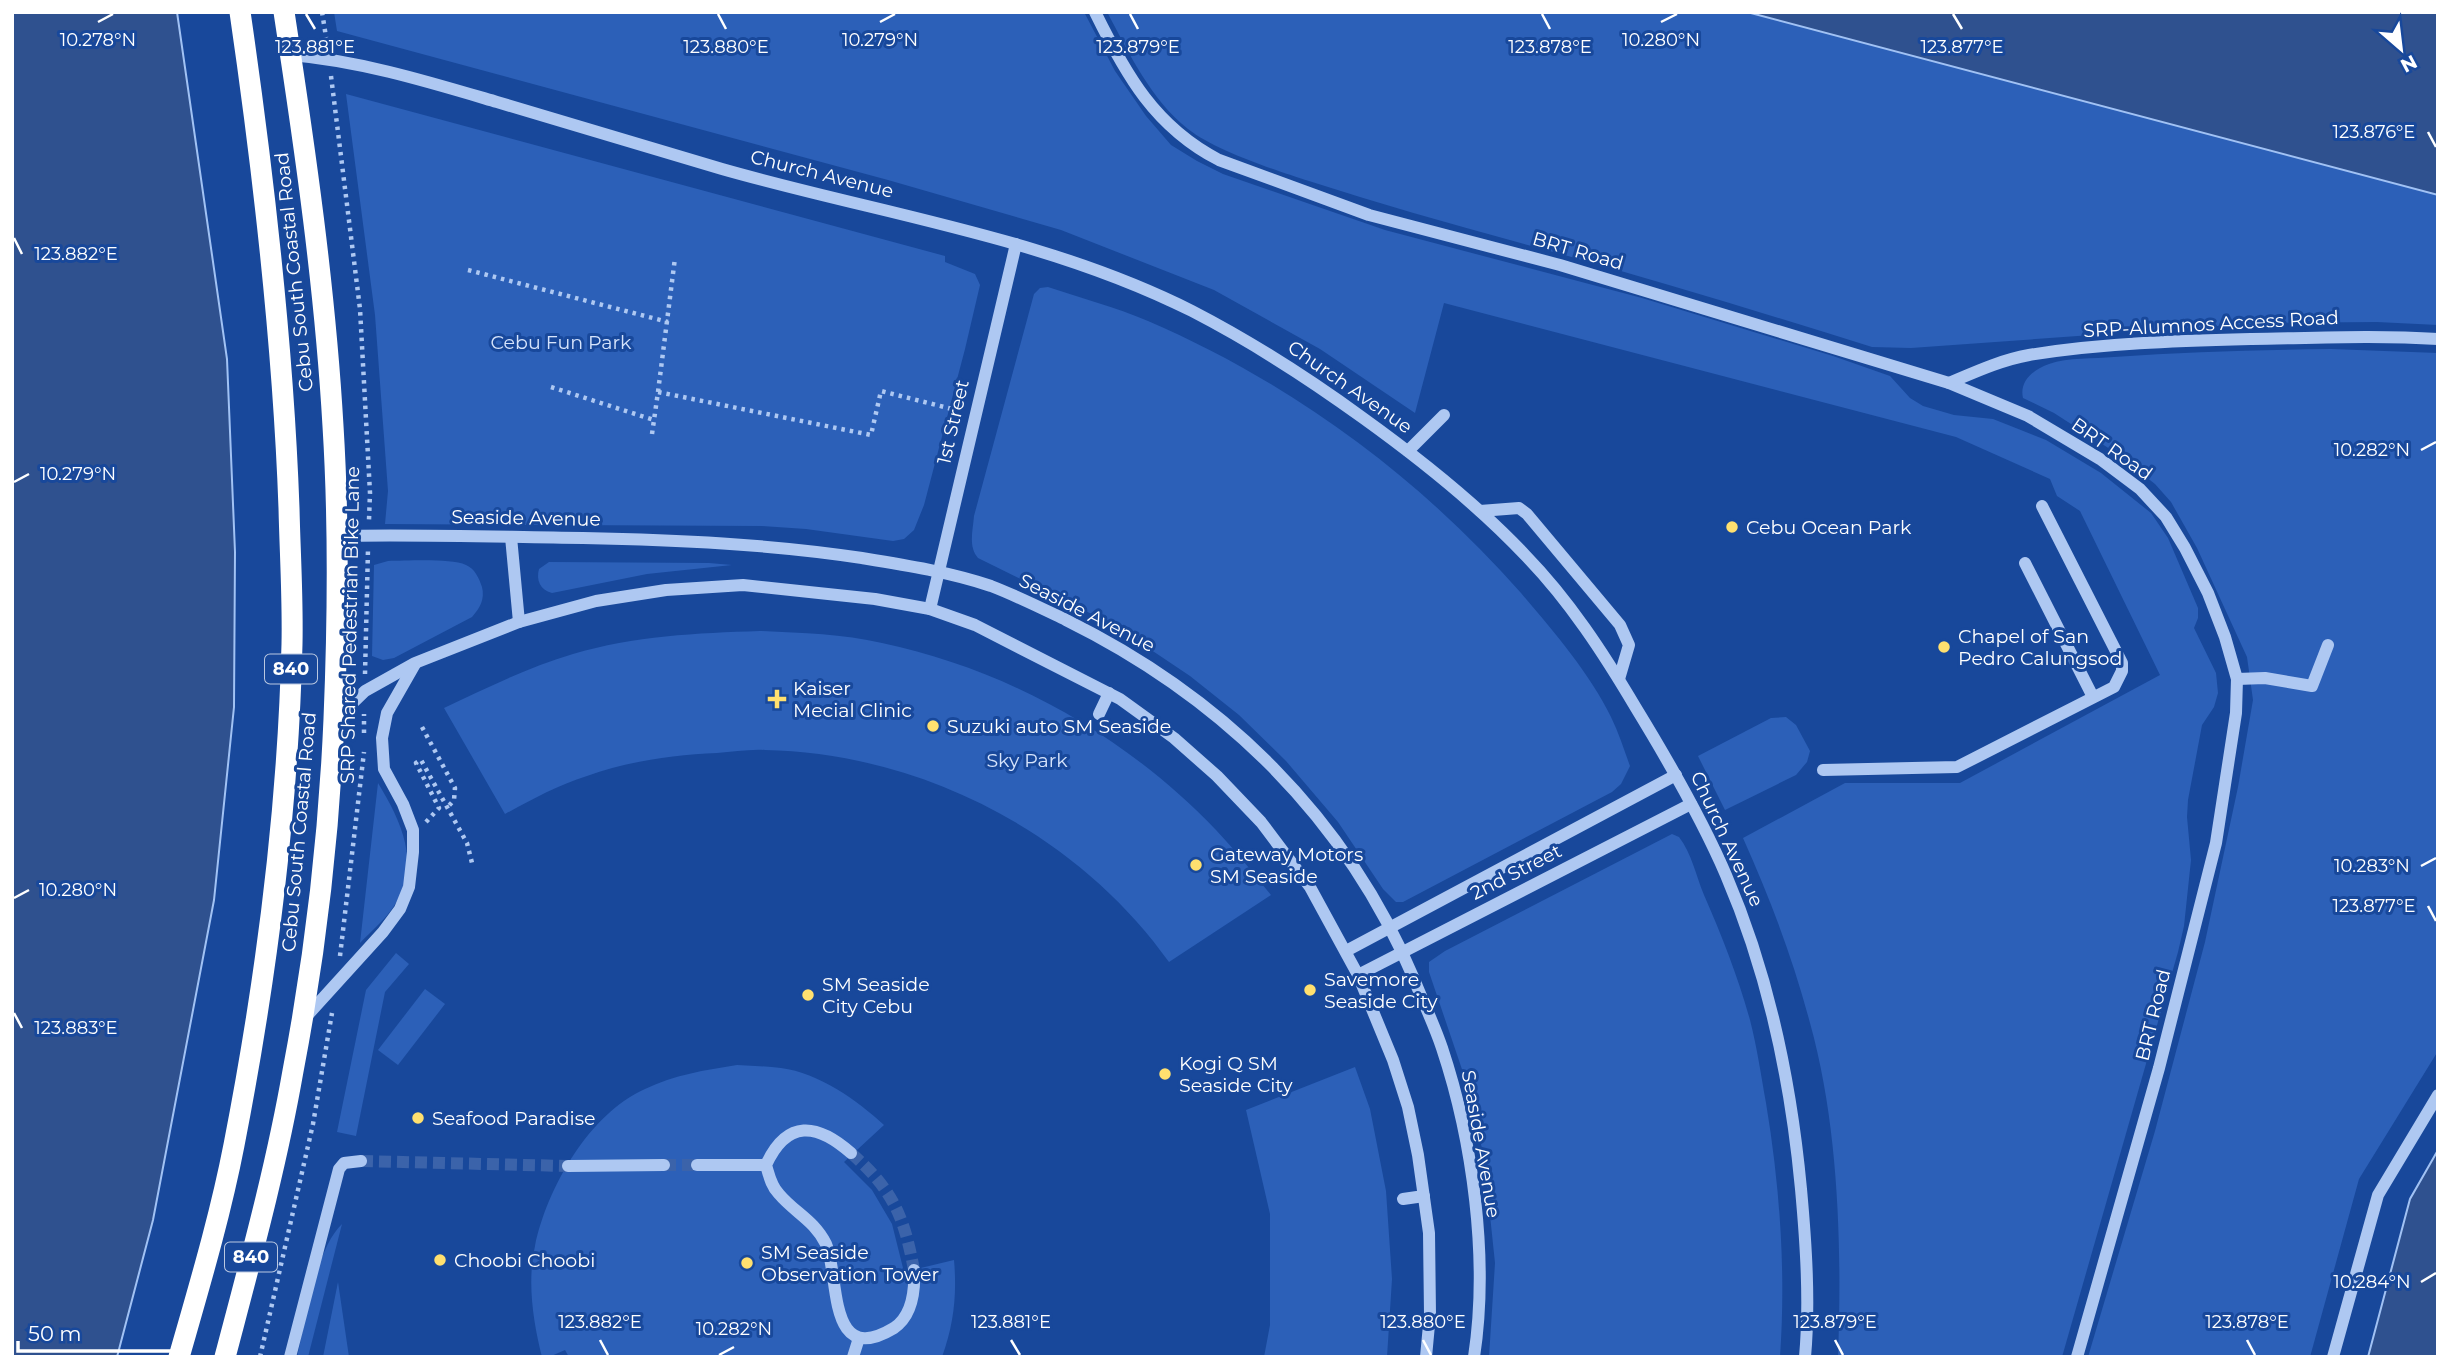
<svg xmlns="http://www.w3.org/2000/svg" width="2450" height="1369" viewBox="0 0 2450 1369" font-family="Montserrat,sans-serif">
<rect width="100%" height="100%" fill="#18489b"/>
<g fill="#2c60b8">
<path d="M 334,12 L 1084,12 L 1115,71 L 1146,116 L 1171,145 L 1197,161 L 1223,174 L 1385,230 L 1642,298 L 1833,356 L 1890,376 L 1910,398 L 1923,406 L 1954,415 L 1993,419 L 2046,440 L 2101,473 L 2151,513 L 2168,538 L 2198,608 L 2198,618 L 2194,628 L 2216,673 L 2218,693 L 2214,707 L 2202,725 L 2188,800 L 2187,817 L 2191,860 L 2184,926 L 2178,952 L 2062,1357 L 1838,1357 C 1842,1250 1839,1127 1810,1023 C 1793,959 1770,898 1743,838 L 1845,783 L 1960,783 L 2160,675 L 2080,511 L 2057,496 L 2050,479 L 1956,437 L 1444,303 L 1415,413 L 1320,349 L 1214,290 L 1061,230 L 888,180 L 337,31 Z"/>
<path d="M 1107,12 L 1747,12 L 2438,195 L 2438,325 L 2377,322 L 2260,323 L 1911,348 L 1872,347 C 1754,310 1636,274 1517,242 C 1447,223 1378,203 1309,181 C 1275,170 1216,151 1188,129 C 1151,100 1129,53 1107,12 Z"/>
<path d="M 346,94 L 945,256 L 945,262 L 975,274 L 980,285 L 965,349 L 924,505 L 914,530 L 904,539 L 893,541 L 806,529 L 762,526 L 385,524 L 388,491 L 375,315 Z"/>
<path d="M 1048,287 C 1081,298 1115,307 1148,321 C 1290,382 1419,477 1521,593 C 1553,631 1589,672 1611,717 C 1619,733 1624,750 1630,766 L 1621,784 L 1612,792 L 1403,902 L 1396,902 L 1383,889 L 1338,822 L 1286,761 L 1239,715 L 1190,676 L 1114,625 L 978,558 C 968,547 973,530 974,516 L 1034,294 L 1040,288 Z"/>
<path d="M 2331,349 L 2438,353 L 2438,1051 L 2359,1179 L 2310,1357 L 2088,1357 L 2155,1131 L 2205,942 L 2238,787 L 2253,700 L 2247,657 L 2197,548 L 2171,502 L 2155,484 L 2113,451 L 2054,413 L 2023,398 C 2019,381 2034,369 2049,364 C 2068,357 2094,359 2114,357 C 2186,352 2258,350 2331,349 Z"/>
<path d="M 388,561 C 406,561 450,558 466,565 C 475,569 479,578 482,587 C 485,599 480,608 472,617 L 394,658 L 383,660 L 372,656 L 374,565 Z"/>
<path d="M 549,562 L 709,563 L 732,565 L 647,574 L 552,593 C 540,590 536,580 539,569 Z"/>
<path d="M 760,631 C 801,633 842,634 882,643 C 1009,670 1126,736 1216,830 C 1235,850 1253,873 1271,895 L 1169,962 C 1078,834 922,753 765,750 C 749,749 733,752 717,753 C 674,755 628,761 587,776 C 558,785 531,800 505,814 L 444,708 C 486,688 529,667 573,654 C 634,636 697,633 760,631 Z"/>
<path d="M 1786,717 L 1796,725 L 1810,751 L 1807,762 L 1796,775 L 1725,810 L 1698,756 L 1771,718 Z"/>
<path d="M 378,783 C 401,821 422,864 394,906 C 385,920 371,931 360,943 Z"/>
<path d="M 1672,834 L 1679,837 C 1692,854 1696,876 1704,895 C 1722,936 1738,977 1750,1020 C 1757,1047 1761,1075 1766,1103 C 1780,1187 1786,1272 1780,1357 L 1489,1357 L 1495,1263 L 1484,1158 L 1469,1090 L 1429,972 L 1429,962 L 1445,951 Z"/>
<path d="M 396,953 L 409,964 L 385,992 L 356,1136 L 337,1132 L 366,990 Z"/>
<path d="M 425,989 L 445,1004 L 398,1065 L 378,1050 Z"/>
<path d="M 737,1065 C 752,1066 767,1066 781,1068 C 819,1073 857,1100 884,1125 L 844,1162 L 872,1190 L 892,1224 L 904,1272 L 954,1260 C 957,1294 954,1324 942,1357 L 569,1357 L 565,1350 L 549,1357 L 542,1357 C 533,1321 527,1282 535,1246 C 547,1188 589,1114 645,1089 C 674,1075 705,1070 737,1065 Z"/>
<path d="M 1355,1067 L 1370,1109 L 1386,1191 L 1392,1279 L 1387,1357 L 1264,1357 L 1270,1325 L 1270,1214 L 1246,1110 Z"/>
<path d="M 342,1224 L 308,1357 L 297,1357 C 306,1320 315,1250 342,1224 Z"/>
<path d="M 338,1282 L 349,1357 L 323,1357 Z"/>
</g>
<g fill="#2f518f" stroke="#a1c2f4" stroke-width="2">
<path d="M 12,12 L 177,12 L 227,359 L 235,552 L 234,707 L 214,900 L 153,1220 L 117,1357 L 12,1357 Z"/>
<path d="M 1747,12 L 2438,12 L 2438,195 Z"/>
<path d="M 2438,1150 L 2438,1357 L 2368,1357 L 2410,1199 Z"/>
</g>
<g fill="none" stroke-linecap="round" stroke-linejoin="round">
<g stroke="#3b63aa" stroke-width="12" stroke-dasharray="12 6" stroke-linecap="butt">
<path d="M 851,1153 C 893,1190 904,1216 914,1270"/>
<path d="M 361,1161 L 568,1166"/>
<path d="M 664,1165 L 697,1165"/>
</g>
<g stroke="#aec8f2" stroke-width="4.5" stroke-dasharray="3.5 5" stroke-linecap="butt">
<path d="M 322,12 L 327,43"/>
<path d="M 331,76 L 360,309 L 370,493 L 369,520"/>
<path d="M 468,270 L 668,322"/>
<path d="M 551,387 L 654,420"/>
<path d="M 658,392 L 675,258"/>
<path d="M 652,434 L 658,392 L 871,435 L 881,391 L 960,411"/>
<path d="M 365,674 L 368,549"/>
<path d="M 422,727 L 455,788 L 454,800 L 447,808"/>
<path d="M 364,733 L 364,714"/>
<path d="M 426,822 L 439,808 L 416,763 L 421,760 L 467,843 L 472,863"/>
<path d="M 340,956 L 364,752"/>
<path d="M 260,1357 L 313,1124 L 332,1013"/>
</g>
<g stroke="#aec8f2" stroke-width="12">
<path d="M 1095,12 C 1126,75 1155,127 1219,160 L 1369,215 L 1560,265 L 1949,383 L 2028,416 L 2100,459 L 2140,489 L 2166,517 L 2185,548 L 2208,593 L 2225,637 L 2237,679 L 2236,713 L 2216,843 L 2159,1068 L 2077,1357"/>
<path d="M 291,55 C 361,61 429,82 497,102 C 572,124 647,147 722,169 C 880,214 1045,237 1192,311 C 1252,342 1308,378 1363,418 C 1420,459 1476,503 1525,555 C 1569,600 1604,654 1636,708 C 1669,762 1701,817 1726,875 C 1769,975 1791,1082 1801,1189 C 1806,1244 1810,1302 1805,1357"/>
<path d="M 1949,383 C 1975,372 2001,360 2029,355 C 2102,343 2178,341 2252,339 C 2314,338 2376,335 2438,339"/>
<path d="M 1408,451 L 1444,415"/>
<path d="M 1480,511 L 1519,508 L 1527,514 L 1620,625 L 1629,645 L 1619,679"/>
<path d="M 335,536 C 418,534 500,537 583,538 C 676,540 770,544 862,558 C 905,565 949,572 991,586 C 1017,596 1041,608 1066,620 C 1222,697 1346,817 1414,979 C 1423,1002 1434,1024 1442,1048 C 1473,1141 1489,1260 1474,1357"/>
<path d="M 511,537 L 519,622"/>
<path d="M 2025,563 L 2093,697"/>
<path d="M 930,609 L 1016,244"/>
<path d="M 2237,679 L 2265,678 L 2312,686 L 2328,645"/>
<path d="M 1099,714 L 1109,693"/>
<path d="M 334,721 L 365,691 L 415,663 L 519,622 L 596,601 L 666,590 L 743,585 L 875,599 L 930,609 L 975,625 L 1120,699 L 1174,738 L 1217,776 L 1261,822 L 1310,887 L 1358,975 L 1393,1060 L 1408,1107 L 1418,1155 L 1429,1233 L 1430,1314 L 1426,1357"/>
<path d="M 1823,770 L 1957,767 L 2114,687 L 2122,671 L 2122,663 L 2042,506"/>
<path d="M 1346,951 L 1676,775"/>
<path d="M 1358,975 L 1691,804"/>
<path d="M 304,1019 L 383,932 L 400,909 L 409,887 L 413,852 L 413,830 L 403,804 L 384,769 L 382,738 L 387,713 L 415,664"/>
<path d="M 851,1153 C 817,1123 787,1119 766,1165 C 769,1175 771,1186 779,1194 C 795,1213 814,1220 826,1244 C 840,1275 826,1369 894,1328 C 913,1315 915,1290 914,1270"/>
<path d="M 697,1165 L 766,1165"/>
<path d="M 568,1166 L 664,1165"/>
<path d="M 1403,1199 L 1424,1196"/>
<path d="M 290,1357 L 339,1169 L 344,1163 L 361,1161"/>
<path d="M 853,1357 L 859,1338"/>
<path d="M 2333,1357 L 2378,1195 L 2438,1095"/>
</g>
<g stroke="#fff" stroke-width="21">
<path d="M 179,1357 C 199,1287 220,1217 234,1145 C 266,981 288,812 292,644 C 293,599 290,553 289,508 C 283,342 264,177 240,12"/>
<path d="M 225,1357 C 250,1262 276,1168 293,1071 C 315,956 329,836 334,719 C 338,623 339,522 333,426 C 325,287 305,149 284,12"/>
</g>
</g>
<path fill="none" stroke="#fff" stroke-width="2.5" d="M 306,14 L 315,29M 718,14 L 726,29M 1130,14 L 1138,29M 1542,14 L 1550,29M 1953,14 L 1962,29M 98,22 L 113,14M 880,22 L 895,14M 1661,22 L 1677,14M 2428,132 L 2436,147M 14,238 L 22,254M 2421,450 L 2436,442M 14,482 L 29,474M 2421,866 L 2436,858M 14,898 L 29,890M 2428,906 L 2436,921M 14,1013 L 22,1028M 2421,1282 L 2436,1273M 600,1340 L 608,1355M 1011,1340 L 1020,1355M 1423,1340 L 1431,1355M 1835,1340 L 1843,1355M 2247,1340 L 2255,1355M 719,1355 L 734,1347"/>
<g fill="#ffe06f" stroke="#18489b" stroke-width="2.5">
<circle cx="1732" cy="527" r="7"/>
<circle cx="1944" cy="647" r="7"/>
<path d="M773.5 688.5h7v7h7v7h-7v7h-7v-7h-7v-7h7z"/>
<circle cx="933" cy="726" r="7"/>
<circle cx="1196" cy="865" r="7"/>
<circle cx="1310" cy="990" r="7"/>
<circle cx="808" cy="995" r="7"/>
<circle cx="1165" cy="1074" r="7"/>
<circle cx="418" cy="1118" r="7"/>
<circle cx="440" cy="1260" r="7"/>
<circle cx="747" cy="1263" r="7"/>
</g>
<g text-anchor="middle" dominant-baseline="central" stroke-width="6" stroke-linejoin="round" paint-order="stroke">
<g fill="#18489b" stroke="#bac8e1" stroke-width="2">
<rect x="265" y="654.5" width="52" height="29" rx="5"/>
<rect x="225" y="1242.5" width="52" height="29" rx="5"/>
</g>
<g font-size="18" font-weight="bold" fill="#fff">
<text x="291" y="669">840</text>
<text x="251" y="1257">840</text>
</g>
<g font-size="19" fill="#fff" stroke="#18489b">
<text transform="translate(822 174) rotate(14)">Church Avenue</text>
<text transform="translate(1578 251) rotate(16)">BRT Road</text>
<text transform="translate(294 272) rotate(-96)">Cebu South Coastal Road</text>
<text transform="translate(2211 324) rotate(-3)">SRP-Alumnos Access Road</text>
<text transform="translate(1350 387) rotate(35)">Church Avenue</text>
<text transform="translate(953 422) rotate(-77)">1st Street</text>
<text transform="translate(2112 449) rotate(35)">BRT Road</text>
<text transform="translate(526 518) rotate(1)">Seaside Avenue</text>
<text transform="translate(1087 613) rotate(27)">Seaside Avenue</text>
<text transform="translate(350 625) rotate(-89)">SRP Shared Pedestrian Bike Lane</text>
<text transform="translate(299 832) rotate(-85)">Cebu South Coastal Road</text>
<text transform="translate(1727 839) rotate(65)">Church Avenue</text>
<text transform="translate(1516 872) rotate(-27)">2nd Street</text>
<text transform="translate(2153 1015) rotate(-76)">BRT Road</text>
<text transform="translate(1481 1144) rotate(80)">Seaside Avenue</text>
</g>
<g font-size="19" fill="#d6e4fc" stroke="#18489b">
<text x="561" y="342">Cebu Fun Park</text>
<text x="1027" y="760">Sky Park</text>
</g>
<g font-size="19" fill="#fff" stroke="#18489b" text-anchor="start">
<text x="1746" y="527">Cebu Ocean Park</text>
<text x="1958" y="636">Chapel of San<tspan x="1958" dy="22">Pedro Calungsod</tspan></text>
<text x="793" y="688">Kaiser<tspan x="793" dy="22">Mecial Clinic</tspan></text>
<text x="947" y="726">Suzuki auto SM Seaside</text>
<text x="1210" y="854">Gateway Motors<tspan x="1210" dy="22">SM Seaside</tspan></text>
<text x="1324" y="979">Savemore<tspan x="1324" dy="22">Seaside City</tspan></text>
<text x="822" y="984">SM Seaside<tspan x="822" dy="22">City Cebu</tspan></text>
<text x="1179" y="1063">Kogi Q SM<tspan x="1179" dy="22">Seaside City</tspan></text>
<text x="432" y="1118">Seafood Paradise</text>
<text x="761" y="1252">SM Seaside<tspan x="761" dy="22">Observation Tower</tspan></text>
<text x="454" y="1260">Choobi Choobi</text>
</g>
</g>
<g font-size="18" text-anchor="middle" fill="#fff" stroke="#18489b" stroke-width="6" stroke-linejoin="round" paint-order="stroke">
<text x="98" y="46">10.278°N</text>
<text x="880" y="46">10.279°N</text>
<text x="1661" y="46">10.280°N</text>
<text x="315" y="53">123.881°E</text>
<text x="726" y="53">123.880°E</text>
<text x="1138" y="53">123.879°E</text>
<text x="1550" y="53">123.878°E</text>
<text x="1962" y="53">123.877°E</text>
<text x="2374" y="138">123.876°E</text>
<text x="76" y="260">123.882°E</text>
<text x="2372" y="456">10.282°N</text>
<text x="78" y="480">10.279°N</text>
<text x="2372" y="872">10.283°N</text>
<text x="78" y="896">10.280°N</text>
<text x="2374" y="912">123.877°E</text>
<text x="76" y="1034">123.883°E</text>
<text x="2372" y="1288">10.284°N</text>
<text x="600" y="1328">123.882°E</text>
<text x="1011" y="1328">123.881°E</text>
<text x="1423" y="1328">123.880°E</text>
<text x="1835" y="1328">123.879°E</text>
<text x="2247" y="1328">123.878°E</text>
<text x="734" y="1335">10.282°N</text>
</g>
<rect width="2450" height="1369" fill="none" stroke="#ffffff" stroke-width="28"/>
<g transform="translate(2401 49) rotate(152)" stroke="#18489b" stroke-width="5" paint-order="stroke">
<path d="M0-5L12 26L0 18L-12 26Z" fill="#ffffff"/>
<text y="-10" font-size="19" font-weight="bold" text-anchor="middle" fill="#ffffff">N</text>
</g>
<path d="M18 1341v10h166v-10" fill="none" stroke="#ffffff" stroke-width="3.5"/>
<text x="28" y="1341" font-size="21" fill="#ffffff" stroke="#18489b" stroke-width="5" paint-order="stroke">50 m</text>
</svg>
